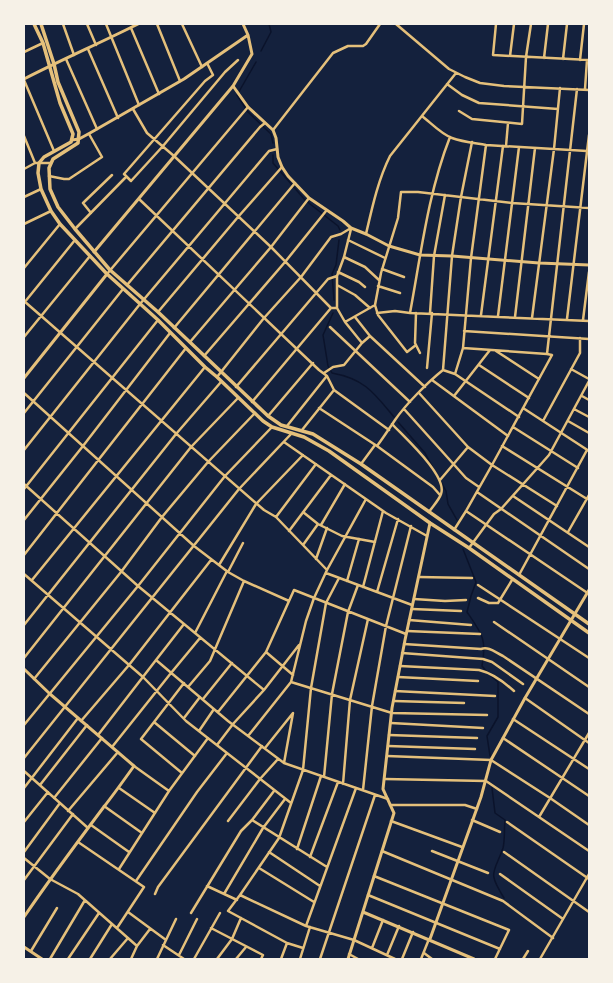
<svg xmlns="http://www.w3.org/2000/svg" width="613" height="983" font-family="'Work Sans',sans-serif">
<rect width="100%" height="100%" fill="#14213d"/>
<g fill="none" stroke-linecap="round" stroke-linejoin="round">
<path stroke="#0b132b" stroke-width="1.5" d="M261,51L271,32L269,24
M256,62L237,95L248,112L271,134L273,143
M273,155V163L305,200L338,226L340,230
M334,300L332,274L336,265L339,240
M333,313L323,335L328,366L332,373C365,379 374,393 394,417
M398,422L425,453L433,468
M440,480L446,491L448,504L457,520
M463,549L476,582L471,596L467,612C482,634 487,639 482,666L487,672
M490,756L487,736L498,717V682L491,676
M492,788L495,813L505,820C504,828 505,841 503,848C494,874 487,871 504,898"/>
<path stroke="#e5c07b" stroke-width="2.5" d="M63,24L74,55
M87,24L96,45
M106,24L139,105
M157,24L180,81
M182,24L202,67
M396,24L449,69L465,77L480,83L504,86L589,90
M496,24L493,55L589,60
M131,28L159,94
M88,49L118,118
M24,52L43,43
M510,56L514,24
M544,58L548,24
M66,59L97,129
M563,59L567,24
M580,60L584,24
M207,63L213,75L205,81L124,174L131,181L163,146L225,72L238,60
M24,80L54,151
M447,84L462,95L479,103L558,109
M585,89L587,60
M133,109L147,133L174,156L271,247L331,308H337
M459,111L472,119L522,124L526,57L531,24
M422,116C431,123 441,134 452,138C463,142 475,143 486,145L587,151
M273,130L333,53L348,46H363L366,44L380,24
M24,136L35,163
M486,145L471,258L463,348L547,354L577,89
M506,146L508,123
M24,169L35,163H51
M49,176L64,179H69L102,157L89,134
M24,197L41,189
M139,199L319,370L327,376L334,390L389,430
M91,213L83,203L112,175
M24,224L51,211
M75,229L126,177
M351,229L344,257L337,276V308L345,322L362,343
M366,234C372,208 378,180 390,156L456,73
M348,240L385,258
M344,257L365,267L379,280
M24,268L60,224
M382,269L404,277
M338,272L359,282L365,287
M107,274L248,107
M127,285L260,127L265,123
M337,285L355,295L370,308
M378,286L400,293
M24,301L264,510L276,517L327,570L314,598L306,621L291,682L248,736
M24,303L75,240
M375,305L378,315L407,352L416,345
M158,312L238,217L282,167
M377,313L395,311L410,313L589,321
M410,313C421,254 428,193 450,137
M416,313L415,343L420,353
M430,313L434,256L445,195
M481,315L503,146
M498,316L519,147
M355,317L370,336L425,387
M515,317L535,148
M532,318L554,149L560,88
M567,319L589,135
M583,320L589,272
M345,322L375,305L381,273L398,218L401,192H418L512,203L589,208
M330,327L410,402
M174,328L295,183
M464,331L589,339
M24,337L90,256
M190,342L271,247L309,198
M496,351L539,379
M204,356L285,262L326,211
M479,365L529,398
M427,368L432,313
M571,369L589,379
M443,370L452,256L461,197L472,142
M324,373L333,367L344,365L362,343L370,336
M455,374L463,348
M217,377L264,318L301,277L331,237L341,234L351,228
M432,380L508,436
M236,387L328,279L337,276
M24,393L194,546L228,572L244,581L289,601
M419,393L468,447L492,465L557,506
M454,396L490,350
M582,396L589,400
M252,402L331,308
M319,408L377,446L433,487L440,495
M523,408L589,451
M404,409L466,478L479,487
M574,409L589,417
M24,413L123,289
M268,416L313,363
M543,421L580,353V338
M568,421L589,433
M392,424C404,437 448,476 441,494C439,500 433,506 429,512
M287,426L326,377
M513,427L578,468
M302,430L334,390
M284,442L386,513L427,536
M377,446C383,438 389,429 395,420C406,404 428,382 443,370L455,374L519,417
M502,446L587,499
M24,450L140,304L269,151L277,149
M361,464L375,445
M440,480L468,447
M24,484L138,586L264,690
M24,489L158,320
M477,492L589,569
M513,496L589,547
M466,511L589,594
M303,512L318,524L342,536L375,542
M276,517L316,464
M24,520L83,446L170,333
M321,525L345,484
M454,530L466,511L492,465L552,355L547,354
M289,531L331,475
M568,532L589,495
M303,545L318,524
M469,548L494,514L501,509L549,455L589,381
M24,555L186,348
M316,559L327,528
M219,565L256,504L303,455
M327,570L366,499
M228,572L243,543
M326,573L412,605
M24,574L143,677L186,721L291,803
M519,575L587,450
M419,577L472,578
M32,580L205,367
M347,581L359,539
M478,585L589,658
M363,587L383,511
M377,592L398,519
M478,598L489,603H498L512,580
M414,599L445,601L466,600
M412,609L461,611
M409,620L471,625
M494,622L589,687
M24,625L176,434L221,382
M407,631L480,634
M195,633L227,571
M404,644L481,649C489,646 496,653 503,656L589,714
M266,652L293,675
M402,653L483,659L492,662L523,684
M24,658L191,447L238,398
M156,660L184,624
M400,666L479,670C492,673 504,682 514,691
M398,677L478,681
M34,679L121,572L162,517L208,462L255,413
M291,682L392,713L487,715
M188,687L210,661L244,581
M395,691L495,696
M525,698L589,743
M203,699L232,663
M394,701L464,703
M218,712L266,652L294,590L406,634
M184,718L200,697
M513,719L589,769
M81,721L129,665L211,560
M154,722L195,756
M391,723L483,728
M24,725L138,586L225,476L272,427
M199,731L214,709
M98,735L156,660L228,721L284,763L388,799
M389,735L477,738
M503,738L589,796
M217,745L233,724L264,690L299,645
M388,746L475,749
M112,747L171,673L200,638
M265,748L293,713L284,763
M387,756L491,760L550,798L589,825
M24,758L239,489L292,433
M134,766L169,791
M24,771L88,828
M182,773L141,739L184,683
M324,777L332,694L348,612L358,585
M385,779L486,781L589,851
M343,784L350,700L368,619
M40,785L87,725
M24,788L78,718
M119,788L155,813
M363,790L372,706L386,626L411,526
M54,798L102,738
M390,805H465L477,809
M104,806L142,833
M68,811L118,752
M539,817L589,733
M252,820L274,791
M472,820L500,832
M228,821L260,779L278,759
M391,821L462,847
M24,822L48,792
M507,822L589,879
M91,825L129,852
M78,842L144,887L117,928
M297,849L321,776
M382,851L503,901L553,938
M432,851L488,873
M24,852L60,803
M269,852L320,886
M504,852L589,912
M310,857L338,782
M24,858L50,879L78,894L137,946
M259,868L314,902
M119,869L169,791L208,738
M500,874L563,919
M374,876L509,930L495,959
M24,880L73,814
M136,881L197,792L227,753
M207,886L237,900
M155,894L158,887L262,746
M224,894L263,828L285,799
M240,895L306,926L354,940L395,959
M368,895L500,949
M128,912L166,940
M191,913L241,831L252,820L327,867
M306,926L356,788
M211,928L263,955L261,959
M163,945L184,959
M303,948L287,943L228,911L240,895L279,838L303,770L311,688L326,603L339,578
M372,948L383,920
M31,951L57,908
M424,953L432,959
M349,954L358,959
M179,955L197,919
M387,955L399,926
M50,959L85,900
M68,959L99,913
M90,959L112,924
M110,959L128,938
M131,959L137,946L150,929
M157,959L176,919
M194,959L220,913
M217,959L232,939L241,918
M236,959L246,947
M281,959L287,943
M300,959L310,927
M320,959L375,795
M402,959L413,932
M421,959L429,939
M523,959L528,951
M540,959L589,874"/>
<path stroke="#e5c07b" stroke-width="3" d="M24,79C61,60 100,43 138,24
M233,86L248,107L273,130L276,138L278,157L282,167L288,176L309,198L343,221L351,228L366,234L389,246L420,255L452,256L539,263L589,265
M72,140L79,139L90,133L184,79L248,35
M94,252L233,86L252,54L248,35L243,24
M24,378L107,274
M24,669L50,694L134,766C124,780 114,794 103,808C76,844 49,880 24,917
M363,912L474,959
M430,939L481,797L491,760L525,698L589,590
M24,947L42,959
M348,959L394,813L383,789L392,708L405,640L430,523"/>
<path stroke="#e5c07b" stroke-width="3.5" d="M34,24L43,43L60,103L73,134L71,142L44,157L39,163L38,173L41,189L51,211L60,224L107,274L158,320L205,367L217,377L263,421L272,427L304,437L329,451L430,523L469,548L589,633
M41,24L54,64L58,82L79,132L78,143L53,159L49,168L50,189L58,207L75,229L110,270L158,312L268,416L281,425L313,434L361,464L589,624"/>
</g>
<rect width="613" height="983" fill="none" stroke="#f6f1e7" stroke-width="50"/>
</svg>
